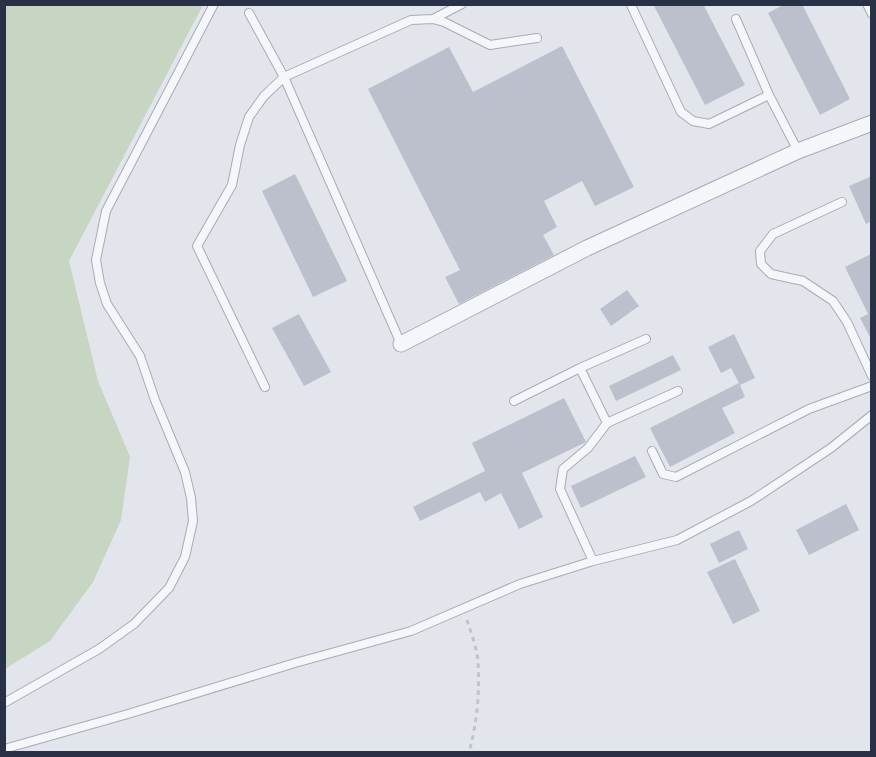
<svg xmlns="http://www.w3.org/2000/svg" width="876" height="757" font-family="'Roboto Condensed',sans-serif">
<rect width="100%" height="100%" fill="#e2e5ec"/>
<path fill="#c6d6c2" d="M5,4L203,5L69,261L98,381L130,457L121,520L93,582L50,641L5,669Z"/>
<path fill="#bcc0cc" d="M653,4H703L745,85L705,105Z
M785,4H802L850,99L820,115L768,13Z
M562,46L634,187L595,206L582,181L544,201L557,227L543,235L554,255L459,304L445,277L460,270L368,89L449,47L473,92Z
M295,174L347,281L313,297L262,191Z
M872,176V221L866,224L849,186Z
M871,254L872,256V341L860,318L868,314L845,267Z
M627,290L639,306L611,326L600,309Z
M299,314L331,372L304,386L272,328Z
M734,334L755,378L740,385L745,397L722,408L735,433L670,467L650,428L739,383L731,368L721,373L708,347Z
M673,355L681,370L616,401L609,386Z
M564,398L586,442L522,473L543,517L519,529L501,493L485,502L480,492L420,521L413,507L485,471L472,443Z
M635,456L646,477L581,508L571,486Z
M846,504L859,530L809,555L796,530Z
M739,530L748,549L719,563L710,544Z
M735,559L760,611L733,624L707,572Z"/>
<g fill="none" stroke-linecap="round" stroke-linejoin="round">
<g stroke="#a6abb7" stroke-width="10">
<path id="lane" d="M867,4L872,14
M631,5L681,112L693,121L709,124L769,95
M249,13L284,77L401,344
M433,19L462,4
M736,19L769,95L798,151
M842,202L773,234L760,251L761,264L771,274L803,281L833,301L847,322L872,376
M580,368L607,423L588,448L563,469L560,489L593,561
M265,387L197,246L232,185L240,145L249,117L264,96L284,77L411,20L433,19L444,22L490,45L537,38
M514,401L580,368L646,339
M607,423L678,391
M652,451L663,474L676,477L809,409L872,386
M4,703L99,649L134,624L169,588L185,557L193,521L191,498L185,472L155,400L140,356L107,304L100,283L96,260L106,211L214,4
M4,749L128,714L295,663L411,631L520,584L593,561L677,540L751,501L831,448L872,415"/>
</g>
<g stroke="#a6abb7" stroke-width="17">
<path id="street" d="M401,344L587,248L798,151L872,123"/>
</g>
<path stroke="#c0c3ca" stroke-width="3" stroke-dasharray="4.5 4.5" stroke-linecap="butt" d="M467,620C471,633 477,648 478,662C480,691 477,724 469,752"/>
<use href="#lane" stroke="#f5f6f9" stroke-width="8"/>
<use href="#street" stroke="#f5f6f9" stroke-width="15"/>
</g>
<rect width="876" height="757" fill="none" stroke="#283145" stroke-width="12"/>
</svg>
